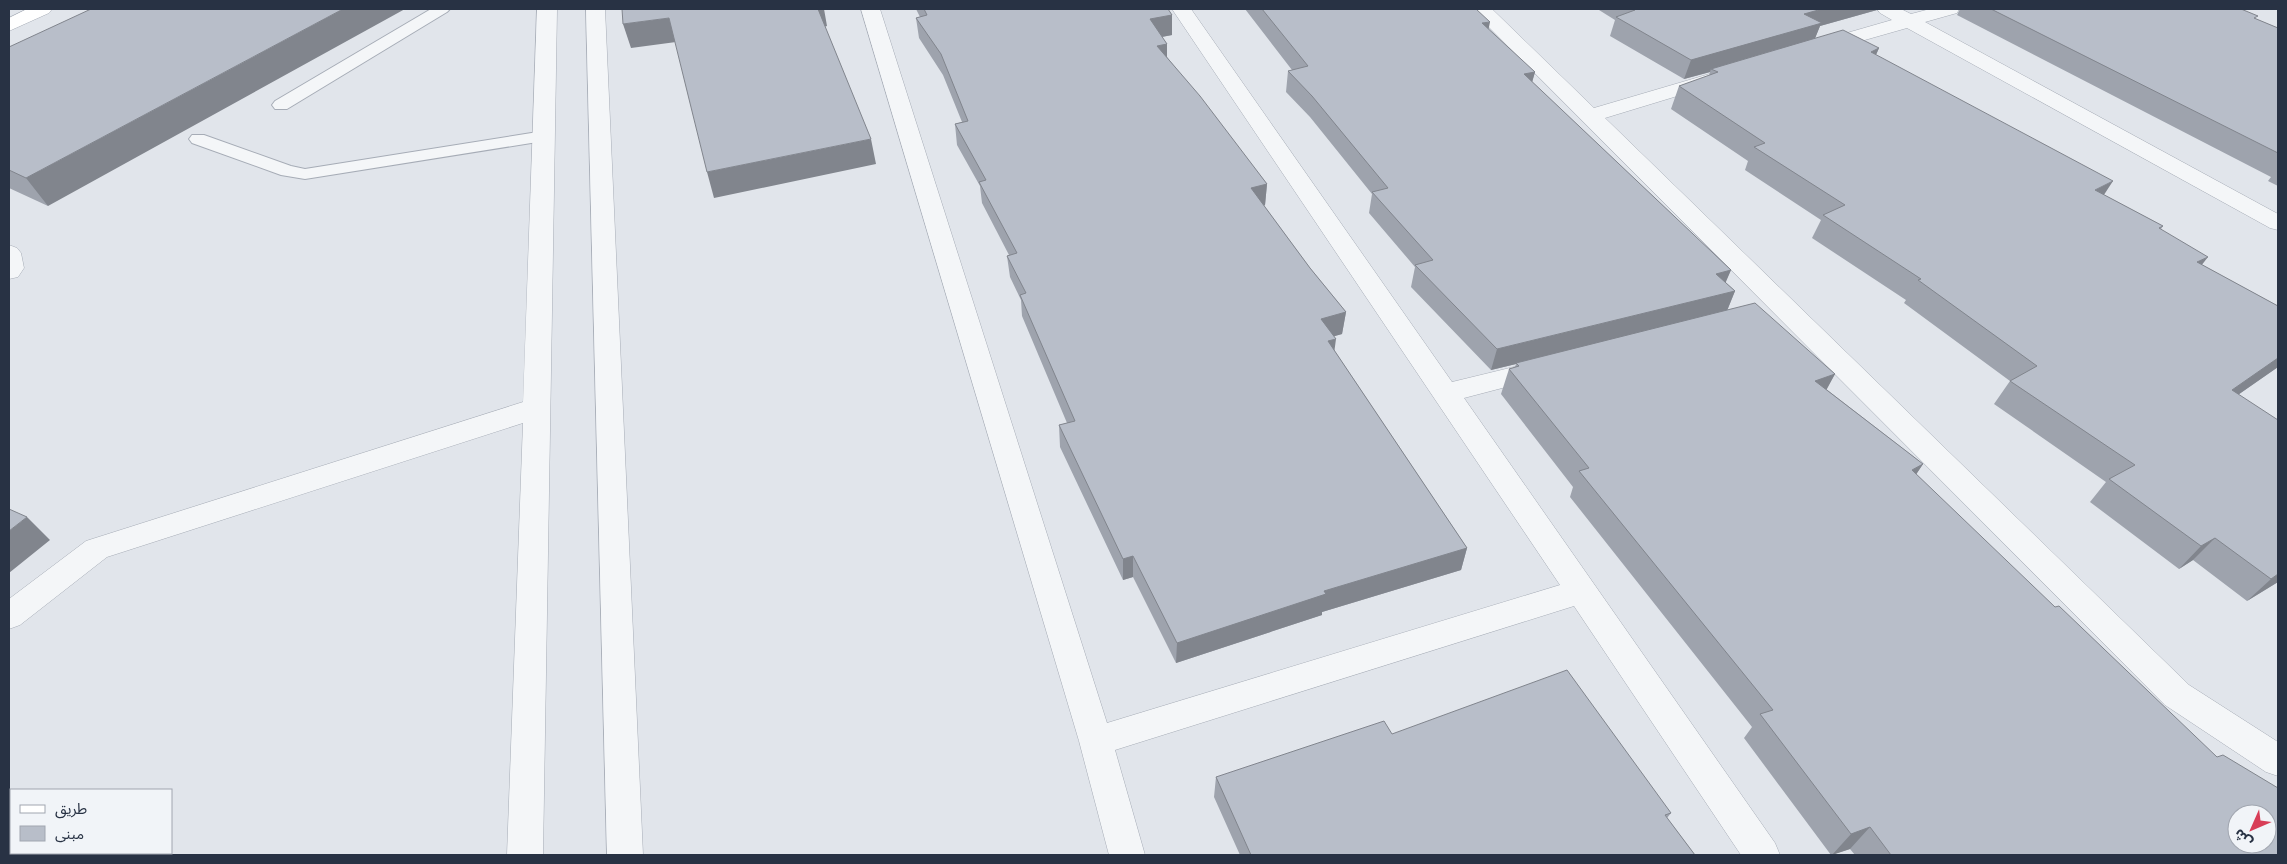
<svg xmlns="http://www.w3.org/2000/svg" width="2287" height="864" font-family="'Public Sans','Noto Sans Arabic',sans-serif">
<rect width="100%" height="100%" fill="#e1e5eb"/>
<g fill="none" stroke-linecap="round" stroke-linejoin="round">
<g stroke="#a6acb6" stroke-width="2">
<path id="lane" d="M431,9H450L447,12L287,109H275L272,105L275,101Z
M544,131L550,132L553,136L550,140L305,179L281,175L192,143L189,139L192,135H204L291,166L305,169Z"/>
</g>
<g stroke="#a6acb6" stroke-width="1">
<path id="street" d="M537,9H557L543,855H507L523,423L107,557L20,625L9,629V599L86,541L523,402Z
M586,9H605L643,855H607Z
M861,9H880L1107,723L1560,585L1172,9H1191L1452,382L1543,360L1552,363L1556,369L1552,375L1464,398L1775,843L1780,855H1741L1574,606L1115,750L1145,855H1109L1079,741Z
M1471,9H1492L1594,108L1706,75L1713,73L1720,75L1723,79L1720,83L1605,118L2189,685L2278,742V776L2266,772L2165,705Z
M1877,9H1901L1911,14L1930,9H1959L1957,13L1925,22L2278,214V230L2270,228L1907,28L1819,53L1812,51L1809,47L1812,43L1892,20L1880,13Z
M9,245L17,248L21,253L24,268L18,277L9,279Z"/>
</g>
<g stroke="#a6acb6" stroke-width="1">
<path id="secondary" d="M27,9H52L49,13L9,31V18Z"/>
</g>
<use href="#lane" fill="#f4f6f8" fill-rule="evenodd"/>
<use href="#street" fill="#f4f6f8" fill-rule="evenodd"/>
<use href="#secondary" fill="#fff" fill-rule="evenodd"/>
</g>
<path fill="#9ea3ad" d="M916,9H1168L1172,15V35L1162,37L1167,44V57L1267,184L1265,205L1264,206L1310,268L1346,312L1342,334L1334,336V350L1467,548L1461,570L1322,612V615L1176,663L1133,577L1123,580L1060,447L1059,425L1067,423L1022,316L1021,300L1010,277L1007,256L1009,255L982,203L980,186L957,145L955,124L962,122L943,75L919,38L916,18L920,17Z
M1245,9H1476L1488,30L1535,72L1532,82L1731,270L1725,282L1735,291L1727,311L1835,374L1826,389L1923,464L1916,474L2278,855H1855L1850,849L1831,855L1744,738L1752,727L1570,497L1573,487L1501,394L1509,369L1515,367L1516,364L1491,370L1411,287L1415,267L1369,213L1372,194L1310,117L1286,92L1288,71L1292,70Z
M1599,9H1877V10L1820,26L1815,38L1879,48L1876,55L2104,195L2163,226L2161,229L2202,265L2278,306V367L2239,394L2278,582L2247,601L2193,560L2179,569L2090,502L2106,482L1994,404L2010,381L1904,303L1906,300L1812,238L1821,220L1745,170L1748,161L1671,109L1679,86L1709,76L1710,72L1684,79L1610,36L1615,20L1599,10Z
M1960,9H2241L2256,19L2278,28V186L2268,181L2271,177L1957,15Z
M9,47L48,206L9,188Z
M1392,734L1671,813L1667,818L1695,855H1240L1214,797L1216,777Z"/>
<path fill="#81858d" d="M343,9H405L48,206L26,178Z
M817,9H824L827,26L821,28Z
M1822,9H1877V10L1820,26L1814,41L1711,69L1710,72L1684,79L1691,60L1804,14Z
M1172,15V35L1150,39V19Z
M669,18L676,42L631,48L623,24Z
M1490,22L1486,42L1482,23Z
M1167,44V65L1157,46Z
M1879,48L1869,70L1871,52Z
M1535,72L1529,93L1524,74Z
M871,139L876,164L714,198L707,172Z
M2113,181L2098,204L2095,190Z
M1267,184L1265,205L1249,209L1251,188Z
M2208,257L2190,280L2197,262Z
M1731,270L1722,291L1716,274Z
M1735,291L1726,313L1516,363V364L1491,370L1497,349Z
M1346,312L1342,334L1318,341L1321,319Z
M1336,339L1333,361L1328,341Z
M2278,358V367L2212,413L2232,390Z
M1835,374L1821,400L1815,381Z
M1923,464L1906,490L1912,470Z
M27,517L50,540L9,573V531Z
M2215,538L2193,560L2179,569L2201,546Z
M1467,548L1461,570L1322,612V615L1176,663L1177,643L1324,591Z
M1133,556V577L1123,580V559Z
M2278,574V582L2247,601L2271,579Z
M1870,827L1850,849L1832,855L1851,834Z"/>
<path fill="#b8bec9" stroke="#81858d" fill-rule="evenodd" d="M91,9H343L26,178L9,170V47Z
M622,9H818L871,139L707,172L669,18L623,24Z
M924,9H1168L1172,15L1150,19L1167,44L1157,46L1200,96L1267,184L1251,188L1310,268L1346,312L1321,319L1336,339L1328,341L1467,548L1324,591L1326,594L1177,643L1133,556L1123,559L1059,425L1075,421L1020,295L1026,293L1007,256L1017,253L979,182L986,180L955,124L968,121L941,54L916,18L927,15Z
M1262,9H1476L1490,22L1482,23L1535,72L1524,74L1731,270L1716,274L1735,291L1497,349L1415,265L1433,260L1372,192L1388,188L1312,96L1288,71L1308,66Z
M1632,9H1822L1804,14L1822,23L1691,60L1616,17L1635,10Z
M1991,9H2241L2258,16L2254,18L2278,28V153Z
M1843,30L1879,48L1871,52L2113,181L2095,190L2163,226L2159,228L2208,257L2197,262L2278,306V358L2232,390L2278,420V574L2271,579L2215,538L2201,546L2109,479L2135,465L2010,381L2037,366L1918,280L1921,279L1823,215L1845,205L1754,147L1765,143L1679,86L1718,72L1711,69Z
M1755,303L1835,374L1815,381L1923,464L1912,470L2055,607L2059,606L2217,757L2223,755L2278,788V855H1891L1870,827L1851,834L1760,714L1773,710L1579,471L1589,468L1509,369L1519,366L1516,363ZM2237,814H2267V844H2237Z
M9,509L27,517L9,531Z
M1567,670L1671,813L1665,815L1695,855H1251L1216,777L1384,721L1392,734Z"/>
<rect width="2287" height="864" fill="none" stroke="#283244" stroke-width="20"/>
<rect x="10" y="789" width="162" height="65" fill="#f1f4f8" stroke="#a1a6b0"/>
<rect x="20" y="805" width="25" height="8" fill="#ffffff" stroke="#a1a6b0"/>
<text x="55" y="814" font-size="15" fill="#283244">طريق</text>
<rect x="20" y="826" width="25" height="15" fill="#b8bec9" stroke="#a1a6b0"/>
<text x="55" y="839" font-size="15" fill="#283244">مبنى</text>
<g transform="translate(2252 829) rotate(225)"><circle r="24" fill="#f1f4f8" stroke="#a1a6b0"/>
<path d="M0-4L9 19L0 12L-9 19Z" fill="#d83d57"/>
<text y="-8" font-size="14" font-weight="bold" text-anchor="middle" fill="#283244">ش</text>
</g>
</svg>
